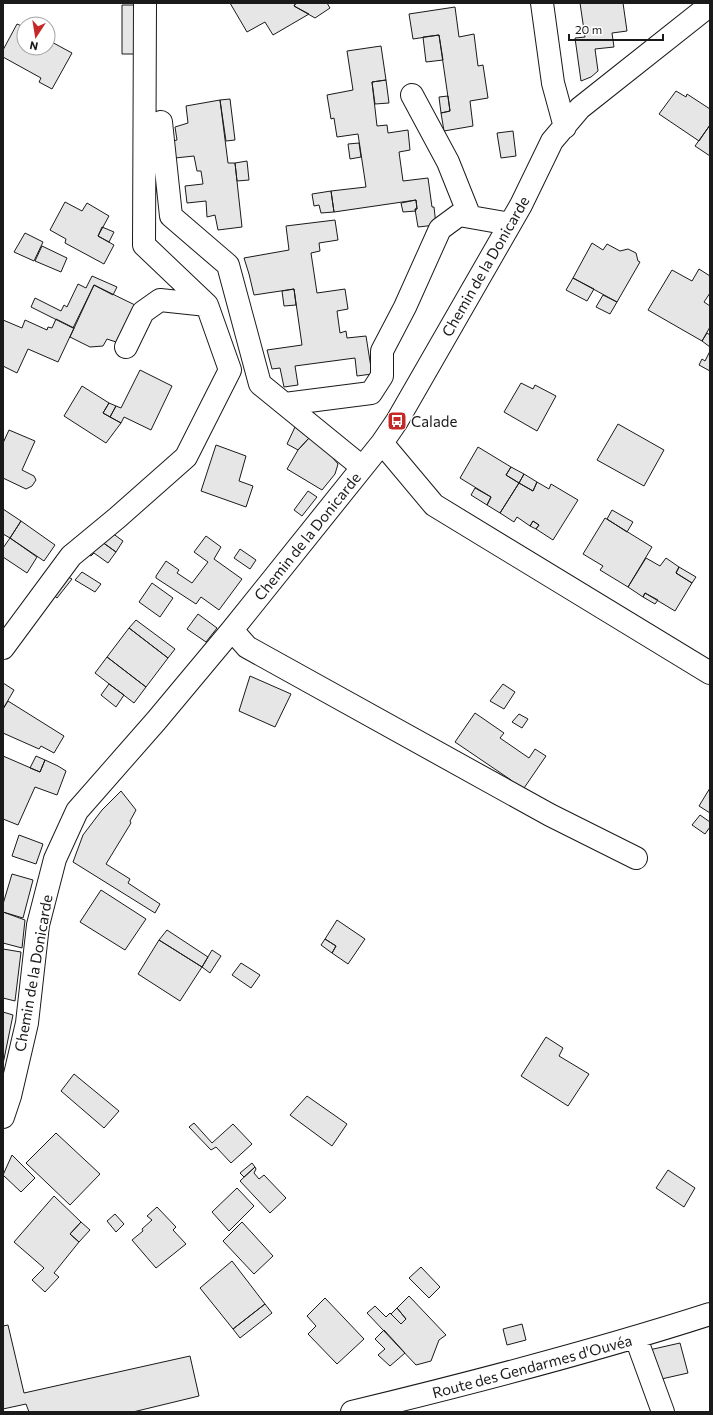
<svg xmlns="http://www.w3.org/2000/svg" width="713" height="1415" font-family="Commissioner,sans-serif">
<rect width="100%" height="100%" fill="#fff"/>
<path fill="#e6e6e6" stroke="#1a1a1a" d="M230,3H296L294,6L309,14L273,35L265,22L247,32Z
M296,3H327L330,8L315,18L294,6Z
M580,3H623L627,31L612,33L614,47L595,49L598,71L591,77L581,81L575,38L585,37Z
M122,5H142V54H122Z
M455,7L459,37L474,34L478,66L483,65L488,98L470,101L473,126L444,131L441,113L450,111L439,35L413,39L409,14Z
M17,24L24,27V48H48V40L72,53L52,89L39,82L41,78L3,57V50Z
M439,35L443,60L426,62L423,37Z
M381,46L386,80L372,82L377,126L387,125L388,133L408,130L410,150L399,152L403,181L428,178L432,207H434L436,225L418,227L415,209H417L416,200L334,212L331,191L366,187L358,134L337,137L334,118L331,119L327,95L353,90L347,51Z
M386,80L389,103L375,104L372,82Z
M676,91L686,97L687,94L710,109V125L699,141L659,114Z
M448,96L450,111L441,113L439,97Z
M230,99L235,140L226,141L220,100Z
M220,100L228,163H235L242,227L218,230L215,215L207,217L206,201L187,203L185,186L203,184L201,171H197L194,156L175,158L173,141L177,140L175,127L188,123L186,106Z
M710,125V156L695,146Z
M513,131L516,156L501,158L497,133Z
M359,143L361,157L350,159L348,144Z
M247,161L249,180L237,181L235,163Z
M331,191L334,212L321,213L319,205L314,206L312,194Z
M416,200L417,209H415L416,211L403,212L401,203Z
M65,202L82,211L87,203L109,216L98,236L114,245L104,264L65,243L66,239L50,230Z
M335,220L338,240L319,243L320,251L311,253L317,293L345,289L348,309L337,311L340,333L346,331L347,338L366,336L372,374L357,376L355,358L295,366L298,385L284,387L280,368L272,369L267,350L302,345L294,289L254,295L249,274L244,258L289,250L286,226Z
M102,227L114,232L109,242L98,236Z
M25,233L43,242L34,261L14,252Z
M592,243L603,250L607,244L620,251L628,249L636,253L638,261L640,262L617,302L573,278Z
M42,246L67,258L61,272L35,261Z
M699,269L710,276V293L704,302L710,306V327L702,341L648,310L672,270L692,281Z
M92,276L117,287L113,295L94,285L73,328L31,307L35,298L61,311L64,305L67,307L78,284L86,288Z
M573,278L594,289L587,301L566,290Z
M94,285L135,305L116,342L107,339L103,346L90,347L70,337Z
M294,289L296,305L284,306L282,291Z
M603,295L617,302L610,314L596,307Z
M56,319L74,328L58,362L28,349L17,373L3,366V320L22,328L25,320L47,330L48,327L52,328Z
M707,333L710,335V347L702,341Z
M710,351V371L699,365L702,359L705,361Z
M140,370L172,386L151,430L124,417L121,423L110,417L116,406L121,408Z
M521,383L533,389L535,385L556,396L537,431L504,412Z
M82,386L109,403L103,413L121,423L106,443L64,416Z
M109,403L116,406L110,417L103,413Z
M618,424L664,450L644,486L597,460Z
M295,427L309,438L298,450L287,444Z
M9,430L35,441L22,470L34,476L36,480L32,486L26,489L3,478V443Z
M309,438L327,451L338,464L335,474L322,490L287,469L298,450Z
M216,445L246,456L239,481L253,486L246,507L201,491Z
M478,447L511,467L506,475L519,483L500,513L487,505L491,497L460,478Z
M511,467L524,474L519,483L506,475Z
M524,474L537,482L533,491L519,483Z
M537,482L549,489L551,484L578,500L553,540L536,529L539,525L533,521L530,526L517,517L514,522L500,513L519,483L533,491Z
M475,488L491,497L487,505L471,495Z
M308,491L317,497L302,516L294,510Z
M3,509L21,521L10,538L3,534Z
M612,510L633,522L627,532L607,519Z
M605,518L652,547L628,587L600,570L603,566L583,554Z
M21,521L55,545L44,561L10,538Z
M533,521L539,525L536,529L530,526Z
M108,530L123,541L116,552L98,539Z
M206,536L221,547L214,559L242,579L219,610L201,597L196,604L156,578V576L166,561L179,570L177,573L192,583L208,562L194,552Z
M10,538L37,557L27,573L3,557V548Z
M98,539L116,552L108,563L94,553L91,556L86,553Z
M240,549L256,560L250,569L234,558Z
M646,558L660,566L666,558L679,567L676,573L692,583L675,611L645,593L643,597L628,587Z
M679,567L696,577L692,583L676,573Z
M82,572L101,584L95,592L75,580Z
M63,574L72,579L57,598L48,591Z
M152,583L173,598L160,617L139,602Z
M645,593L658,600L655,604L643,597Z
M198,614L217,628L206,642L187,629Z
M136,620L175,649L168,658L129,628Z
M129,628L168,658L146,687L107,657Z
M107,657L146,687L134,703L95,673Z
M250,676L291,694L275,727L239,711Z
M3,683L14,690L3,709Z
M109,684L124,695L116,707L101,695Z
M503,684L515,692L504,709L490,701Z
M8,701L64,736L54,753L41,746L39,749L3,733V709Z
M475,713L504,733L500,738L529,758L535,749L546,756L522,791L511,780L455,742Z
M519,714L528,719L522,728L512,722Z
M3,756L40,772L45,760L58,766L66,771L57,795L35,787L18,825L3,819Z
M36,756L45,760L40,772L30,768Z
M710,788V813L699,806Z
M121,791L136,810L130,821L131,823L106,864L130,879L128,883L160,904L155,913L73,862L83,835L102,810Z
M700,815L710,822V827L705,834L692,825Z
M19,835L43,844L36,864L12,856Z
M12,874L33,880L23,918L3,912V904Z
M101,890L146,919L125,950L80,922Z
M3,912L25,920L22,948L3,943Z
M337,920L365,939L348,964L332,953L336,946L325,939Z
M167,930L208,957L202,967L159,940Z
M325,939L336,946L332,953L321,945Z
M159,940L202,967L180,1001L138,974Z
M3,949L21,952L15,1001L3,998Z
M212,950L221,956L210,973L202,967Z
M241,963L260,975L251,988L232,975Z
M3,1012L13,1015L3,1064Z
M546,1037L563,1048L559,1056L589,1074L568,1106L521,1076Z
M74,1074L119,1111L104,1128L61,1091Z
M307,1096L347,1124L332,1146L290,1115Z
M194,1123L212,1143L233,1124L252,1144L231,1163L216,1147L211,1150L189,1127Z
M56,1133L100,1174L70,1205L26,1163Z
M12,1155L35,1178L21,1192L3,1175Z
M252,1163L255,1167L244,1177L240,1173Z
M255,1167L256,1169L254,1173L259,1179L264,1175L286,1198L270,1213L240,1181Z
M668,1170L695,1188L684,1207L656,1188Z
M237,1188L254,1206L229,1231L212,1212Z
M54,1196L81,1222L70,1234L79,1242L54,1273L59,1277L45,1292L32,1280L44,1268L14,1242Z
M157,1207L176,1227L173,1230L186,1244L156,1268L132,1240L143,1231L142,1229L152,1220L147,1216Z
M115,1214L124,1224L116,1232L107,1221Z
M81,1222L90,1230L79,1242L70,1234Z
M242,1222L273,1256L254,1274L223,1241Z
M232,1261L265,1304L233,1329L200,1288Z
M421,1267L440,1287L429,1298L409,1278Z
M409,1296L446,1335L439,1340L431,1361L416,1365L367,1313L375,1306L386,1317L390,1313L401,1324L406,1319L397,1308Z
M325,1298L364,1339L337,1364L308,1334L316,1326L307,1316Z
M265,1304L272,1313L240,1338L233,1329Z
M397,1308L406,1319L401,1324L391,1314Z
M522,1324L526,1340L507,1345L503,1329Z
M8,1325L24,1393L190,1356L199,1396L133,1412H29L26,1404L3,1409V1326Z
M384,1330L405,1353L390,1366L378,1355L385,1349L375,1339Z
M680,1343L688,1373L657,1380L649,1350Z"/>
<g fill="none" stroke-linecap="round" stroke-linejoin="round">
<g stroke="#1a1a1a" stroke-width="24">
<path id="minor" d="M542,3L553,83L565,127
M412,95L448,162L470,217
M161,122L171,216L228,265L260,384L362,467
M126,347L143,312L160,300L207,305
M285,404L371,393L382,376V351L405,307L440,229L459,215L510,224
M382,443L434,505L710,673
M232,630L247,647L550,815L636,858
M3,648L71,556L117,518L186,457L230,370L207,305L144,245L145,3
M3,1117L10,1096L27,1023L38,925L55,859L77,811L156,721L232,630L382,443L397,421L521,205L552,141L580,108L710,5
M636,1338L663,1412
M352,1412C472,1383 592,1352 710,1314"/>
</g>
<use href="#minor" stroke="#fff" stroke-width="22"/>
</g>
<defs>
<g id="bus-square" transform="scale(1)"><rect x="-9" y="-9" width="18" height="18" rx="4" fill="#c62828" stroke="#fff"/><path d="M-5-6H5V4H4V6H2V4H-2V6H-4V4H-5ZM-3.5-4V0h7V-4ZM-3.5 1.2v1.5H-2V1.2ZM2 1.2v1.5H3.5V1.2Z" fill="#fff"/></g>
</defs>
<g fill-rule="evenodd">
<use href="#bus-square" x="397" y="421"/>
</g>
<g text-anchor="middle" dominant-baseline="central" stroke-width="3" stroke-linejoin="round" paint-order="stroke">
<g font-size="15" fill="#1a1a1a" stroke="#fff">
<text transform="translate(485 266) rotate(-60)">Chemin de la Donicarde</text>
<text transform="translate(307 536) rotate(-51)">Chemin de la Donicarde</text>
<text transform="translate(33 973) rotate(-80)">Chemin de la Donicarde</text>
<text transform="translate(532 1366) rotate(-15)">Route des Gendarmes d'Ouvéa</text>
</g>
<g font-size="15" fill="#1a1a1a" stroke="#fff" text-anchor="start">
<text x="411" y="421">Calade</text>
</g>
</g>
<rect width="713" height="1415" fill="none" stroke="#1a1a1a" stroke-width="8"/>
<g transform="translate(36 36) rotate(192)"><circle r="19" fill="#ffffff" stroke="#a3a3a3"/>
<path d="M0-3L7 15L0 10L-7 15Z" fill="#c62828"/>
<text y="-6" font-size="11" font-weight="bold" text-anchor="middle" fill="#1a1a1a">N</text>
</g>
<path d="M569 34v6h94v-6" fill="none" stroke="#1a1a1a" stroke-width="2"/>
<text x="575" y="34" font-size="12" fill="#1a1a1a" stroke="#ffffff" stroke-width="3" paint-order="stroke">20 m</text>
</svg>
